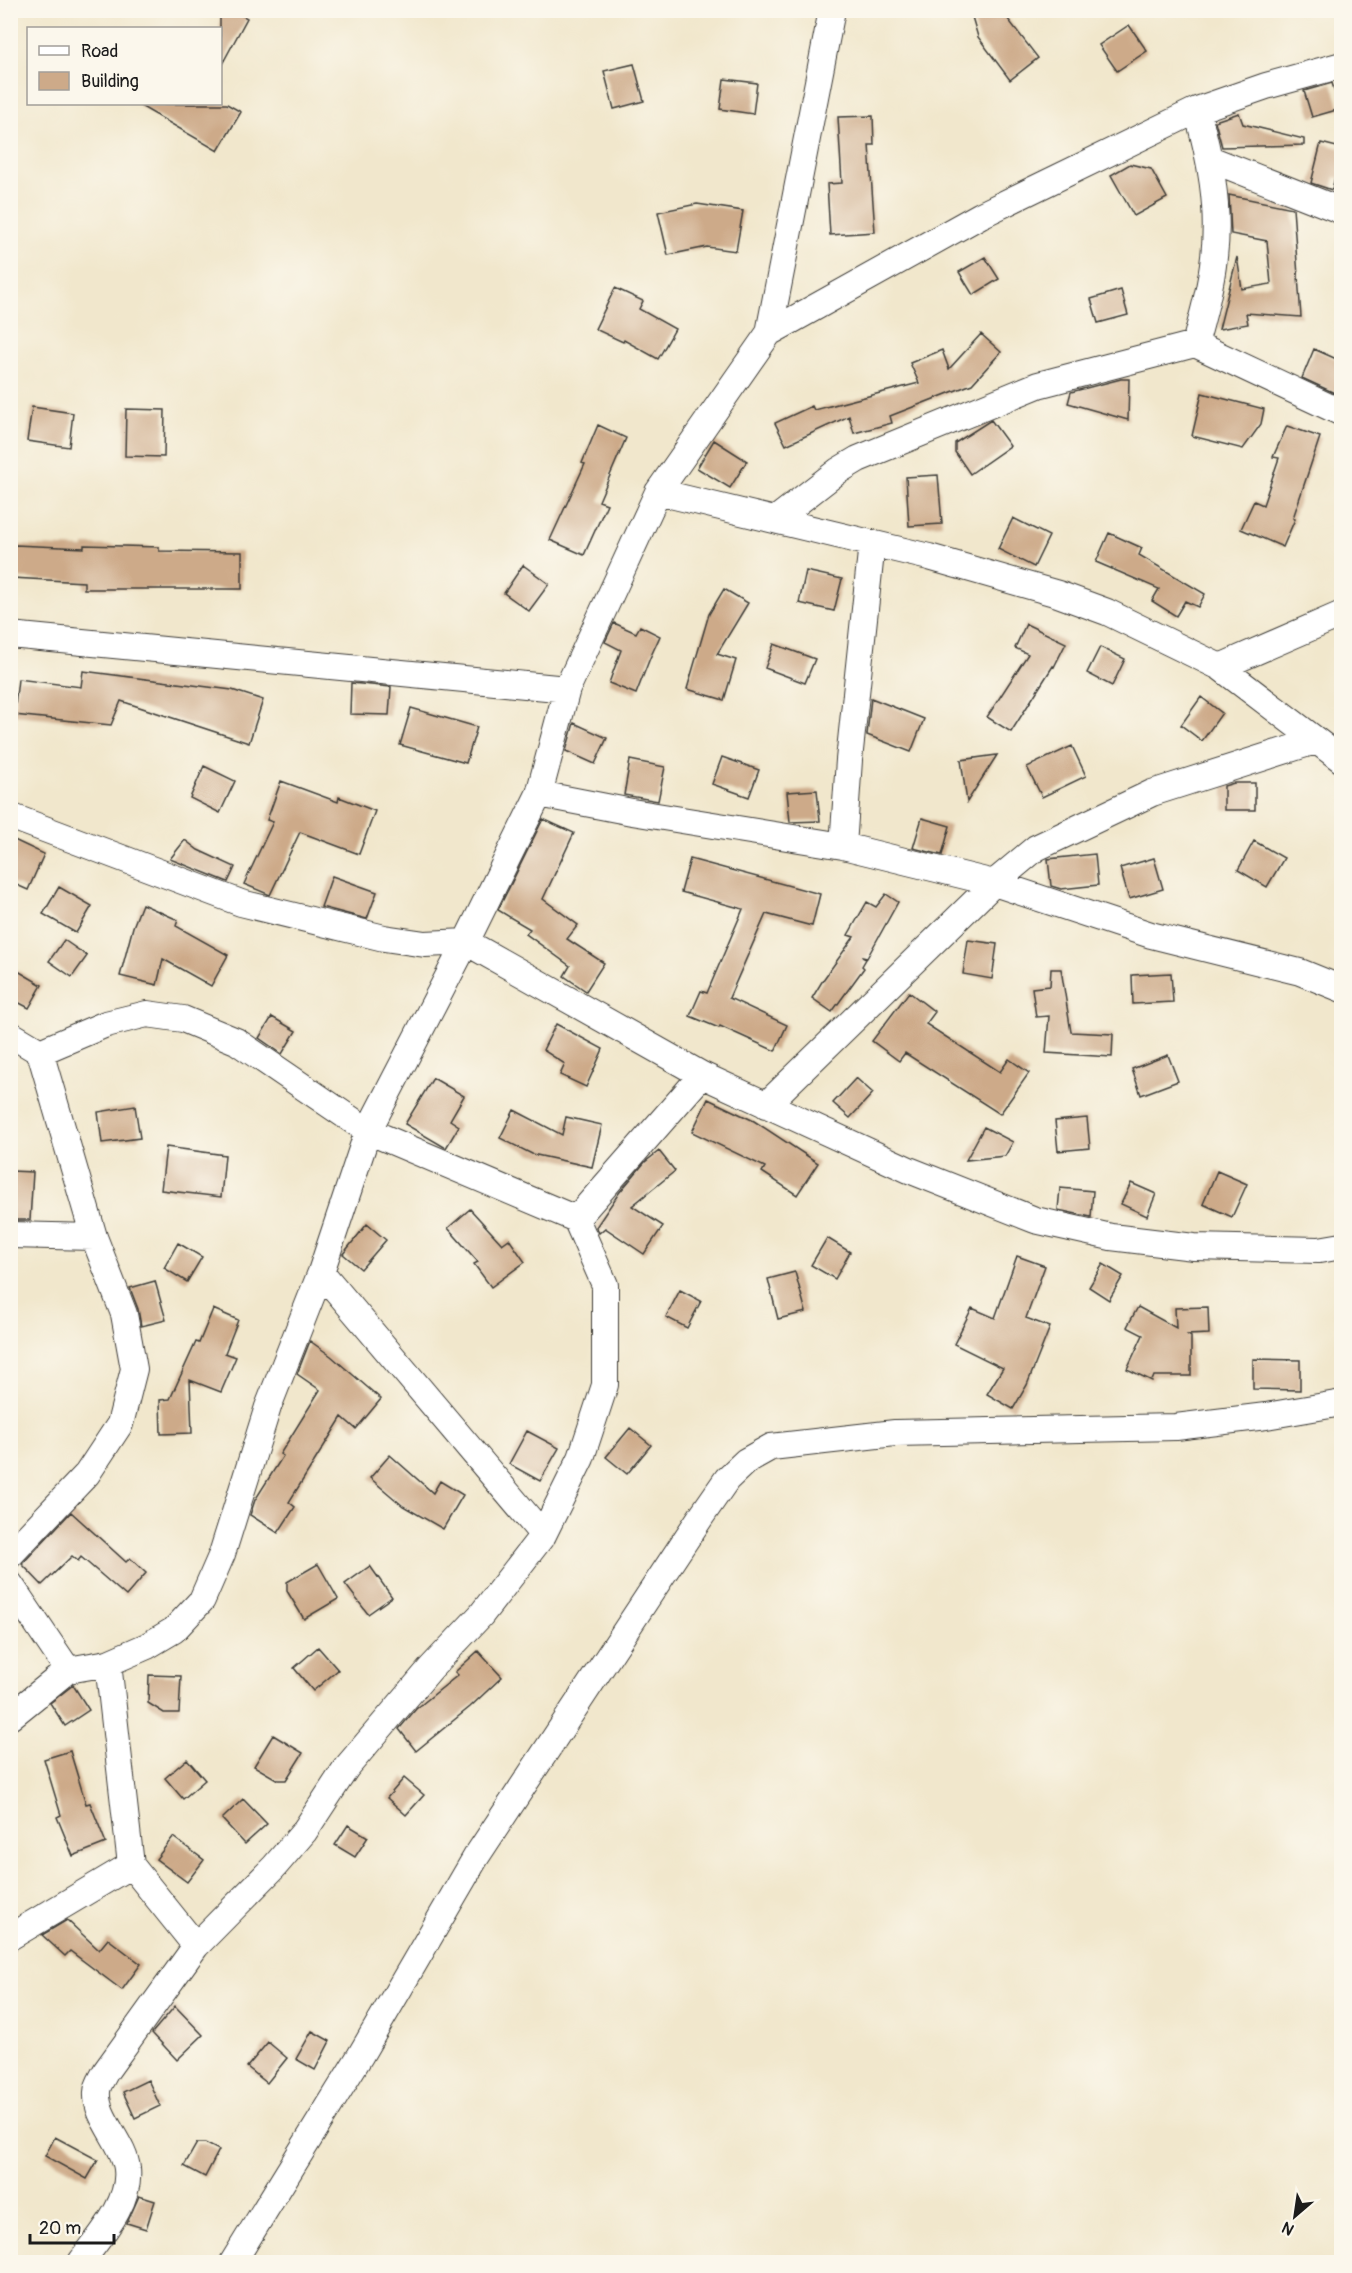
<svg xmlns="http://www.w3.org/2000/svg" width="1352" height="2273" font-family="Pangolin,sans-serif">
<rect width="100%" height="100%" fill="#fbf7ec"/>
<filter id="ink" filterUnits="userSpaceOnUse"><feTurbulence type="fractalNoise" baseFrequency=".0167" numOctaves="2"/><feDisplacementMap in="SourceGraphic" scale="12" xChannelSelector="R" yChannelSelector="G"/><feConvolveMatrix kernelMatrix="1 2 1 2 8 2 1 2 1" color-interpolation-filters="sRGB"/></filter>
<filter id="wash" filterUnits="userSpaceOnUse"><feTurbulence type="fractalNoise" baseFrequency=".008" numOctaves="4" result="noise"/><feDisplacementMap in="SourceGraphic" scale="24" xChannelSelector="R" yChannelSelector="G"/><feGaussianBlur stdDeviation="1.35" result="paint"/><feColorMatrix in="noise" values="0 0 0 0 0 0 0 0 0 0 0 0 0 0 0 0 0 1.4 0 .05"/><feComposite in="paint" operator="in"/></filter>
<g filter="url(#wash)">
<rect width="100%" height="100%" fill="#f1e7cc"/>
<g id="blocks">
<path fill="#cdaa89" d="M220,10H232L247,18L220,68Z
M970,10H1001L1038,58L1010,80L978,37Z
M1129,25L1147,51L1117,71L1099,45Z
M634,64L644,101L614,109L604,71Z
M724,79L757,83L753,114L720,109Z
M1332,83L1340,109L1312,117L1304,91Z
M137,104H227L241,112L218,151Z
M1239,113L1243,124L1304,139V145L1222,147L1215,121Z
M873,116L874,145H869L875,232L830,235L827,184L842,183L838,117Z
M1321,143L1341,148V179L1335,177L1332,190L1311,183Z
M1130,164L1151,169L1167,198L1134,216L1111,175Z
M1229,195L1293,208L1301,317L1246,313L1248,324L1219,329L1237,257L1242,289L1271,284L1267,241L1231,234Z
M697,204L743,211L736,251L707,247L668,255L658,212Z
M985,257L999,279L973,295L959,272Z
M615,288L643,301L639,309L675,329L658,359L624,340L623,342L595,329Z
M1121,290L1128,315L1098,323L1091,299Z
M981,334L1001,352L972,384L890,416L892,423L854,433L849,416L786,445L775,423L812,406L814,410L919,383L910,363L942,350L949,369Z
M1314,349L1341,361V396L1302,378Z
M1121,379H1129L1128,420L1068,403L1071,392Z
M1202,393L1264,409L1261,424L1243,449L1192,436Z
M32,407L73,413L69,447L27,441Z
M126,409L165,410L164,457L125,456Z
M991,420L1010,446L970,474L955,452V443Z
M598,425L626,438L599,501L607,504L584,555L550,540L585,464L582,463Z
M1287,426L1320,437L1293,518L1295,519L1283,547L1241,529L1254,501L1263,505L1279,458L1273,457Z
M714,440L747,461L730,488L697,468Z
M938,475L942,524L909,526L906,477Z
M1013,518L1049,536L1034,567L998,549Z
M1109,533L1142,548L1139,555L1205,594L1198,607L1185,601L1176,616L1152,601L1159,589L1096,562Z
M14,545L84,548V545L159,547V551L242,552V589H84V582L12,578Z
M523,565L549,584L529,611L504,593Z
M806,571L842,579L834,611L799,603Z
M724,589L748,603L717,654L736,660L724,700L687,689L709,614Z
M614,623L636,633L640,626L660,636L650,658L636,694L609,683L621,650L605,642Z
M1026,624L1066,643L1054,667L1053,666L1011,732L987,717L1028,654L1015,648Z
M774,644L815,659L805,683L765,668Z
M1100,647L1125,659L1112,686L1087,673Z
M83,671L232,690L263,700L249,743L121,701L111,725L14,715L18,679L81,687Z
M351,683L391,687L389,715L350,714Z
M1201,697L1222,713L1202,741L1181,725Z
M871,698L924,719L911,752L867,735Z
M411,708L477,727L466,763L400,745Z
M574,723L607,738L595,764L566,751Z
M1072,746L1086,776L1042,797L1027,767Z
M997,755L967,802L961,760Z
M722,757L759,770L749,797L712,784Z
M630,760L665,767L658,801L624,795Z
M204,766L235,781L220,813L190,798Z
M281,781L338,802L339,797L375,811L359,854L300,832L270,895L244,884L273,822L267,820Z
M1234,783H1255V810H1224V786Z
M817,790L820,821L790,822L787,792Z
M922,818L950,826L942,855L913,848Z
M543,819L574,833L543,899L578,925L567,939L604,963L586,991L564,976L570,966L526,934L530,929L498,910Z
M10,838L44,854L28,890L10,882Z
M185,840L198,850L235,867L228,882L170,859Z
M1254,841L1284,858L1267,887L1238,870Z
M1095,854L1098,885L1061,889L1051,886L1048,859Z
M1154,858L1163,889L1129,899L1120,868Z
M690,859L820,894L812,926L766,914L729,998L787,1025L775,1051L720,1026L719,1028L690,1016L701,991L707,993L743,909L681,892Z
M332,876L377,892L367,919L321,907Z
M59,887L92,906L76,933L43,914Z
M886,894L898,902L867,958L862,957L866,959L862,966L864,968L832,1012L812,998L823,980L854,937L848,935L867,902L876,907Z
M142,904L178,920L176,926L228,955L211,986L163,959L157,985L120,976L133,927Z
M64,940L87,956L72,977L49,961Z
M968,940L997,944L992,979L963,974Z
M1051,969H1061L1071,1032L1113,1034L1112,1057L1046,1053L1049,1016L1036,1017L1032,988L1050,986Z
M18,971L42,985L29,1008L10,998V983Z
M1171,973L1173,1002L1133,1004L1132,975Z
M909,992L935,1012L926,1024L1000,1072L1009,1059L1029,1073L1000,1114L905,1053L899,1061L872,1041Z
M272,1017L296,1031L282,1054L259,1038Z
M556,1024L603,1049L586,1087L560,1075L565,1064L543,1050Z
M1168,1055L1178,1081L1141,1095L1132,1069Z
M433,1078L464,1096L450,1120L459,1126L446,1148L405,1124Z
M856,1078L873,1093L850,1118L833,1103Z
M708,1099L754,1121L818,1163L797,1195L762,1172L765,1167L692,1132Z
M135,1106L140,1138L102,1143L98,1112Z
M514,1110L562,1135L566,1117L602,1125L592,1167L532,1154L500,1138Z
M1087,1118L1090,1148L1058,1151L1055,1121Z
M984,1127L1013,1142L1005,1156L966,1160Z
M166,1147L225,1155L221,1197L161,1190Z
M659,1151L675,1171L632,1206L663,1226L644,1254L605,1228L599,1233L596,1227L619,1193L645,1162Z
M10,1171L33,1172L30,1220H10Z
M1217,1171L1247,1184L1232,1217L1203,1204Z
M1131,1183L1156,1194L1147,1216L1121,1204Z
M1060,1188L1093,1191L1091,1217L1058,1210Z
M470,1209L502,1244L509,1239L525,1262L491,1287L474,1264L478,1262L448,1228Z
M367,1224L386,1240L361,1269L343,1254Z
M827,1238L850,1252L835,1279L811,1265Z
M178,1243L202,1257L187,1282L164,1268Z
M1017,1256L1045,1266L1026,1318L1050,1327L1027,1385L1013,1409L987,1394L1003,1368L954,1344L972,1308L995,1318Z
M1103,1264L1123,1276L1109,1300L1089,1287Z
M795,1272L806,1312L778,1319L768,1279Z
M155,1281L166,1320L141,1326L138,1309L130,1288Z
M680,1290L701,1301L687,1328L666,1317Z
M1138,1307L1176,1328L1175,1308L1208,1307L1209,1334L1188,1335L1191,1337V1376H1154L1152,1381L1127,1369L1143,1335L1127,1327Z
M213,1309L238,1320L225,1353L236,1357L221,1392L190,1380L192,1433L161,1434L160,1400L170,1399L196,1342L199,1343Z
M310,1341L331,1356L381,1399L356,1429L342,1417L289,1502L295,1507L278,1533L250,1515L255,1500L283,1456L280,1454L320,1390L297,1374Z
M1253,1359L1300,1360V1390L1253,1389Z
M630,1428L651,1445L627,1474L606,1457Z
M527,1431L559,1448L540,1481L509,1464Z
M390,1455L433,1493L440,1481L463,1495L443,1529L403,1506L370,1478Z
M71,1512L126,1562L130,1558L146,1573L126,1596L81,1557L78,1561L72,1556L42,1585L22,1564Z
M318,1564L338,1599L304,1619L287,1591V1582Z
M370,1566L392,1597L368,1614L345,1584Z
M318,1647L338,1670L313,1691L294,1668Z
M478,1651L502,1677L470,1707L416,1751L399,1729L416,1709L458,1675L455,1672Z
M149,1675L181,1676L179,1713H164L148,1703Z
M73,1685L89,1710L65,1726L50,1703Z
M273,1735L303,1753L286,1780H278L254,1766Z
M70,1751L86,1804L90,1803L106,1843L73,1856L57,1817L61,1815L44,1759Z
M187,1759L205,1780L183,1799L165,1778Z
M404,1778L424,1795L406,1815L387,1798Z
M243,1799L267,1824L245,1844L222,1819Z
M348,1825L368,1837L355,1857L335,1845Z
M173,1837L204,1860L187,1882L156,1859Z
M67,1920L99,1950L108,1939L141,1964L122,1990L70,1951L65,1956L42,1935Z
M175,2006L203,2035L177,2060L152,2033Z
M312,2031L330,2041L315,2070L296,2059Z
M268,2042L287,2058L267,2083L247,2067Z
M148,2080L160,2106L135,2118L123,2092Z
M55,2137L98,2160L87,2179L45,2156Z
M197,2143H205L219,2150L205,2177L184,2166Z
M139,2196L155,2201L146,2229L127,2223Z"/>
</g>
</g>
<g filter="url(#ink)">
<use href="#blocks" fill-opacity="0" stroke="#3c3a36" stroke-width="1.5"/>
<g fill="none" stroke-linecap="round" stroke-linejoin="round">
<g stroke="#3c3a36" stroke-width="28">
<path id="street" d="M1210,159L1342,211
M769,333L832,10
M1195,344C1203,315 1211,286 1214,257C1220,207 1210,157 1197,110
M658,492L929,557L1058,594L1107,612L1220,667L1342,760
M775,520L838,471L858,459L1038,385L1195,344L1342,413
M10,635L567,689
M1220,667L1342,614
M539,794L632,812L843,846L994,883L1151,935L1300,972L1342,989
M10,816L241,903L384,938L425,944L466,942L702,1075L909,1170L1035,1220L1111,1237L1194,1247L1319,1250L1342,1246
M843,846L849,760L872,543
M10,1034L40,1052L106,1024L147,1014L183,1019L236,1041L368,1131L576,1219L702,1075
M766,1105L994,883L1036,848L1152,793L1315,741
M10,1235L94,1237
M321,1272L543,1535
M10,1555L87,1474L120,1424L134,1369L124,1314L94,1237L40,1052
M10,1584L68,1670
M108,1663L131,1865L196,1946
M10,1717L68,1670L108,1663L147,1646L174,1630L202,1600L222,1554L268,1407L321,1272L368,1131L466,942L539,794L567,689L658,492L769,333L981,215L1197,110L1266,86L1342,65
M10,1937L131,1865
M81,2262C99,2237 131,2203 127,2169C125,2144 95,2118 97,2092C97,2085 103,2077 106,2071L196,1946L274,1867L304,1832L346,1768L431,1668L481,1615L543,1535L581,1458L605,1385V1285L576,1219
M233,2262L360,2056L476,1857L702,1515L727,1479L746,1461L771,1447L895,1433L1176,1427L1266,1416L1342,1403"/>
</g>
<use href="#street" stroke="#fff" stroke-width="26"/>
</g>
</g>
<rect width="1352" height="2273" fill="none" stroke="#fbf7ec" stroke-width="36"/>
<rect x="27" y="27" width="195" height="78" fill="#fbf7ec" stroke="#a29f99" stroke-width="1.5"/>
<rect x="39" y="46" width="30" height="9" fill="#ffffff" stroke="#a29f99" stroke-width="1.5"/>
<text x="81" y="57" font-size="18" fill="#1c1c1c">Road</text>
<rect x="39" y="72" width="30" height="18" fill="#cdaa89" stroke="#a29f99" stroke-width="1.5"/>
<text x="81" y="87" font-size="18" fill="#1c1c1c">Building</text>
<g transform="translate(1295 2216) rotate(209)" stroke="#fbf7ec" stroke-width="4.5" paint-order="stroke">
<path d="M0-4.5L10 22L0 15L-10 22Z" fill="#1c1c1c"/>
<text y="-9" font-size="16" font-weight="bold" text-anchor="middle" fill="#1c1c1c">N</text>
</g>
<path d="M30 2234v9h84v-9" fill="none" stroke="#1c1c1c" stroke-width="3"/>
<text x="39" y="2234" font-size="18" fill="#1c1c1c" stroke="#fbf7ec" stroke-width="4.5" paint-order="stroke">20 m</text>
</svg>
